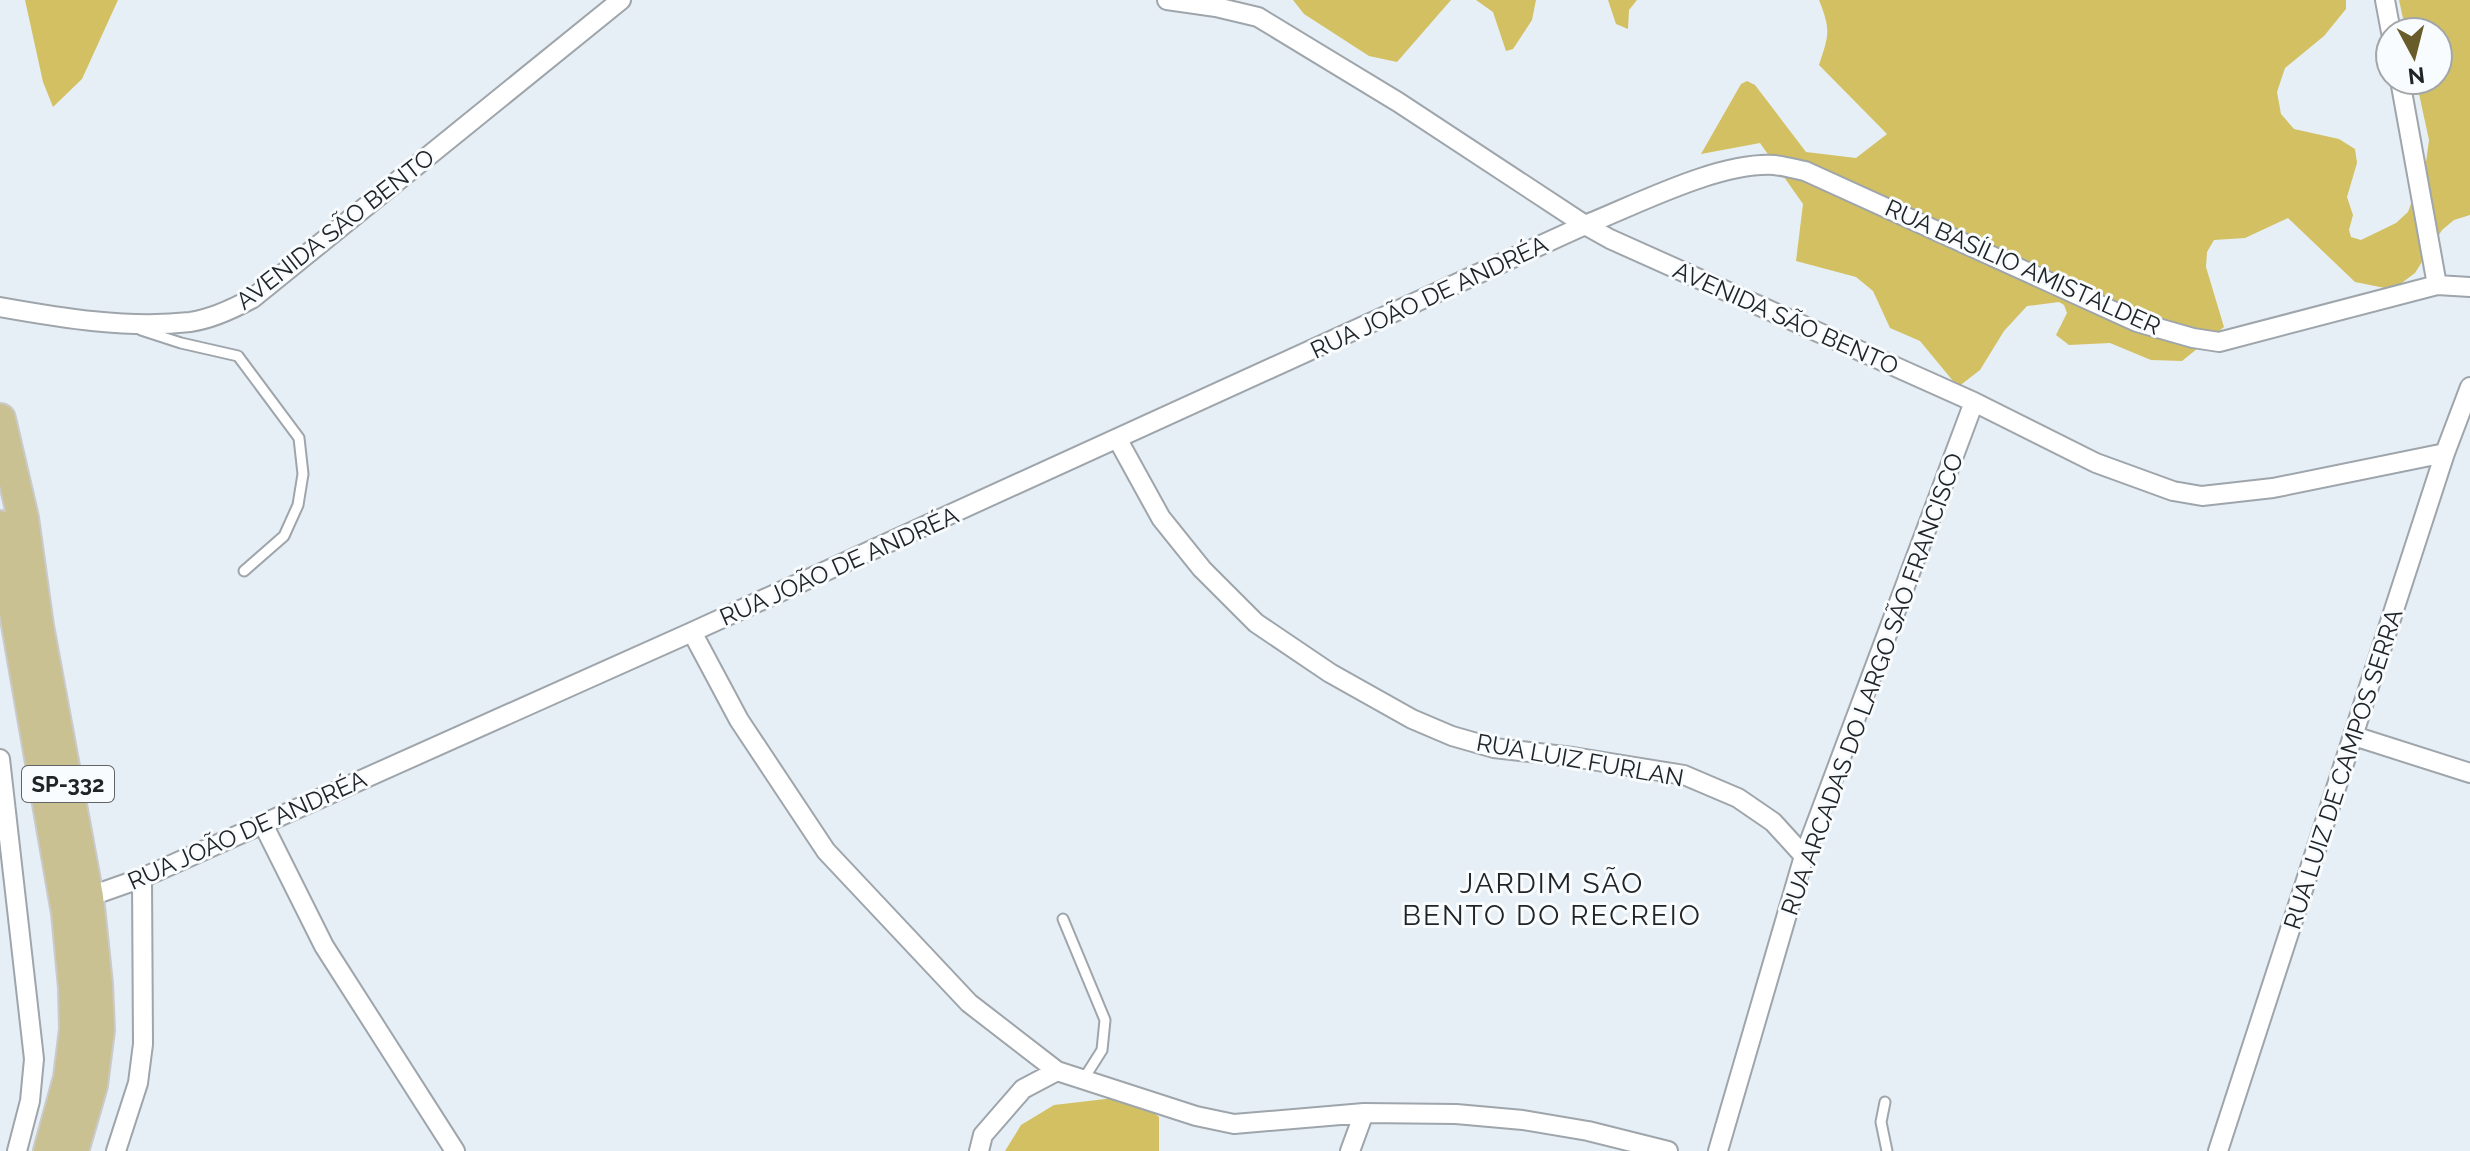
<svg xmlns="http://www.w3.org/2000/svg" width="2470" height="1151" font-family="Raleway,sans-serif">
<rect width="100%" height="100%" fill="#e7eff6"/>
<path fill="#d2c062" d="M25,0H118L82,79L53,107L43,82Z
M1293,0H1451L1397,62L1369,56L1304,14Z
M1476,0H1536L1532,20L1513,49L1506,51L1493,12Z
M1608,0H1637L1629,10L1628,29L1616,24Z
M1819,0H2346V9L2324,36L2285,68L2277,92L2281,114L2294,129L2339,139L2355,149L2357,163L2347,197L2353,215L2349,230L2351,237L2361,240L2396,223L2408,212L2426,162L2429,140L2416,80H2438V32H2406L2399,0H2470V215L2454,220L2442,230L2415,273L2399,285L2385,288L2355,282L2288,218L2245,238L2214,240L2207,252L2206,267L2224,327L2182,361L2151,360L2110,343L2069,345L2056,335L2067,313L2064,305L2059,302L2027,306L2004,331L1980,370L1958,387L1920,341L1890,328L1873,291L1856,277L1796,261L1803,204L1760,143L1701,154L1741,84L1747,81L1755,85L1806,152L1856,158L1887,134L1819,65C1829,35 1831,30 1819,0Z
M1114,1098L1142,1103L1159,1117V1151H1005L1021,1125L1054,1105Z"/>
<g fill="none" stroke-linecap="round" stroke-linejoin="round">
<g stroke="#9ea5ab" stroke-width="13">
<path id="service" d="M141,330L181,343L238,356L299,438L303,474L298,505L284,536L244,571
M1063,919L1105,1020L1102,1050L1083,1080
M1885,1102L1881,1122L1887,1151"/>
</g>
<g stroke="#9ea5ab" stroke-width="22">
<path id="minor" d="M1167,0L1216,7L1258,17L1398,102L1585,225L1610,239L1974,402L2096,463L2173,491L2202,496L2273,488L2445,453
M2385,0L2391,32
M2400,80L2437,285
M0,307C62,318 127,329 190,322C212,319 233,309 253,298L621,0
M1118,440L1161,518L1202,569L1256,623L1330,673L1412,719L1452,736L1494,748L1573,757L1684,775L1738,798L1773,822L1804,856
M692,632L739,720L826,851L969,1003L1057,1071L1196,1116L1234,1124L1364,1113L1456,1114L1523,1120L1588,1131L1668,1151
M2354,736L2470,773
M0,759L34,1059L30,1101L17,1151
M263,824L324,946L455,1151
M88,897L142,878L692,632L1585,225C1638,204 1718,162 1774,165C1784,166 1795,169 1805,171L2137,322L2193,338L2219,342L2437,285L2470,287
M116,1151L138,1083L143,1044L142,878
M979,1151L983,1135L1023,1089L1057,1071
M1350,1151L1364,1113
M1718,1151L1804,856L1974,402
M2218,1151L2445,453L2470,387"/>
</g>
<g stroke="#cacacb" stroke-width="34">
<path id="primary" d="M0,419L23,518L38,626L88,897L97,984L99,1030L92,1085L73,1151
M0,526L67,913L74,988L75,1029L69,1078L49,1151"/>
</g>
<use href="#service" stroke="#fff" stroke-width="9"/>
<use href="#minor" stroke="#fff" stroke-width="18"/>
<use href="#primary" stroke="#cac193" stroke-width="30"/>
</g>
<g text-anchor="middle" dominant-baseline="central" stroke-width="6" stroke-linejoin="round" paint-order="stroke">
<rect fill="#f9fcfe" stroke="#626567" stroke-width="2" x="22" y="766" width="92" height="36" rx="6"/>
<g font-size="22" font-weight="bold" fill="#212426">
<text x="68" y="784">SP-332</text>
</g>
<g font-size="24" fill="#212426" stroke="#f9fcfe">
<text transform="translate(335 229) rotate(-38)">AVENIDA SÃO BENTO</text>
<text transform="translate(2023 267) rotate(24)">RUA BASÍLIO AMISTALDER</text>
<text transform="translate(1429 297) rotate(-25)">RUA JOÃO DE ANDRÉA</text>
<text transform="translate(1786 318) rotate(24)">AVENIDA SÃO BENTO</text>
<text transform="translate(839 566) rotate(-24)">RUA JOÃO DE ANDRÉA</text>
<text transform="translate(1872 684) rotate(-70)">RUA ARCADAS DO LARGO SÃO FRANCISCO</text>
<text transform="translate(1580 760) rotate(10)">RUA LUIZ FURLAN</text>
<text transform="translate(2343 769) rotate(-72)">RUA LUIZ DE CAMPOS SERRA</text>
<text transform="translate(247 830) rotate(-24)">RUA JOÃO DE ANDRÉA</text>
</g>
<g font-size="28" letter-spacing="2" fill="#212426" stroke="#f9fcfe">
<text x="1552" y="883">JARDIM SÃO<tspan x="1552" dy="32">BENTO DO RECREIO</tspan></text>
</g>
</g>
<g transform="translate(2414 56) rotate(173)"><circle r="38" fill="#f9fcfe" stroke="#a3a6a8" stroke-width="2"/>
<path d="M0-6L14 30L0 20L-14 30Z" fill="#685d2a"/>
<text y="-12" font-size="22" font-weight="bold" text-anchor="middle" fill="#212426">N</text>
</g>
</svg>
